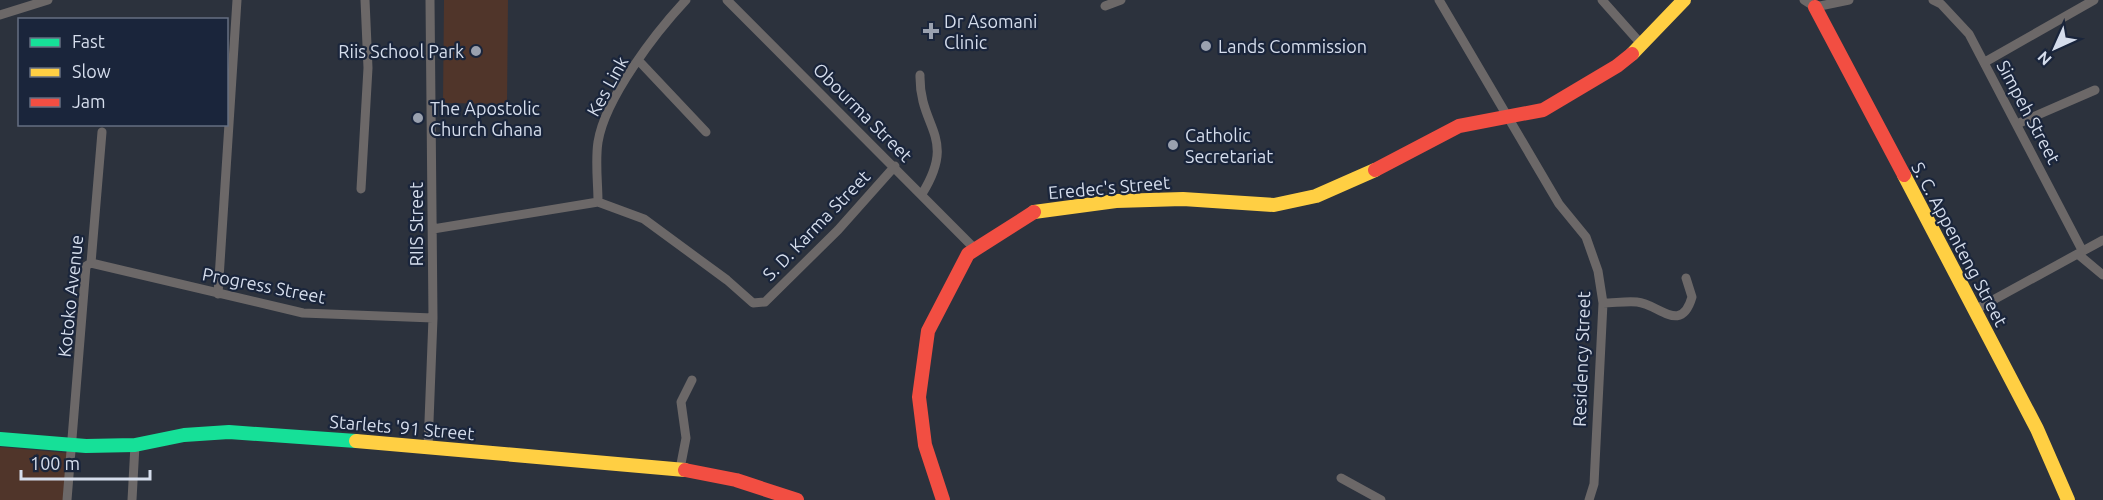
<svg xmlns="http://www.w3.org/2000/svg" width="2103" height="500" font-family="Ubuntu,sans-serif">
<rect width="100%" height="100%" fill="#2c323d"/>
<path fill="#50352a" d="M444,0H508L507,104L443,103Z
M0,447L68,453L63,500H0Z"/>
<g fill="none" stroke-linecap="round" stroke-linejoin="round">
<path stroke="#6c6868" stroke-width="9" d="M727,0L974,248
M1439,0L1559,204L1586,237L1598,271L1603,303L1594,484L1589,500
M1602,0L1642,45
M1804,0L1815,7L1849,0
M1933,0L1941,4L1969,34L2082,250
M1105,6L1121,0
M0,15L48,0
M639,61L706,132
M1985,62L2094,0
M920,75C919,129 958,136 922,194
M2017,124L2095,90
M361,189L368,68L365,0
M598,202C598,183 595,161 598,142C605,98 656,32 686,0
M433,229L598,202L644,219L727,280L753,303L765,302L838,230L895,166
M2079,255L2103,275
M91,263L303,313L433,318
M218,294L237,0
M1603,303C1614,303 1626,301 1637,302C1659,304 1681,335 1692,297L1686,278
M1973,311L2103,240
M428,447L433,318L430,0
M680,469L686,438L681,402L692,380
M1341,478L1381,500
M67,500L86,266L91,263L102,132
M132,500L135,445"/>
<path stroke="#16e098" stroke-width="14" d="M0,439L86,446L135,445L184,435L229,432L356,441"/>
<path stroke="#ffcf43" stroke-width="14" d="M1632,54L1684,0
M1904,175L2037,429L2068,500
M1034,212L1116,201L1183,199L1274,205L1316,196L1375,170
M356,441L685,470"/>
<path stroke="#f24e42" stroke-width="14" d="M1815,7L1904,175
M1375,170L1459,126L1543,110L1617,66L1632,54
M685,470L736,480L797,500
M943,500L925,445L919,397L928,331L968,254L1034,212"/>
</g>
<g fill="#9aa1af" stroke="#1a253b" stroke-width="2">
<path d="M928 22h6v6h6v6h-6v6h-6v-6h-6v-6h6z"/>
<circle cx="1206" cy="46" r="6"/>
<circle cx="476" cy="51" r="6"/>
<circle cx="418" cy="118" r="6"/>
<circle cx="1173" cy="145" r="6"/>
</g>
<g text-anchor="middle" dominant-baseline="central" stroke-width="4.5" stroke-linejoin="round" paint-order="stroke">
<g font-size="18" fill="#d5ddec" stroke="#1a253b" text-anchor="start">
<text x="944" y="21">Dr Asomani<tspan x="944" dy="21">Clinic</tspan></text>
<text x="1218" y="46">Lands Commission</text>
<text x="464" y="51" text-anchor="end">Riis School Park</text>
<text x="430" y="108">The Apostolic<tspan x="430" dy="21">Church Ghana</tspan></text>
<text x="1185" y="135">Catholic<tspan x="1185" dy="21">Secretariat</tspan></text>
</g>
<g font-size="18" fill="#d5ddec" stroke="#1a253b">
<text transform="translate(607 86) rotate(-61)">Kes Link</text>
<text transform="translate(863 112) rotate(45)">Obourma Street</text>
<text transform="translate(2029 112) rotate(62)">Simpeh Street</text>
<text transform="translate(1109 187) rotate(-5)">Eredec's Street</text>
<text transform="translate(416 224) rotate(-90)">RIIS Street</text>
<text transform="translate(816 225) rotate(-46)">S. D. Karma Street</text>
<text transform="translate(1960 244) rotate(62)">S. C. Appenteng Street</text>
<text transform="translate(264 285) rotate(11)">Progress Street</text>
<text transform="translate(70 296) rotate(-84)">Kotoko Avenue</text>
<text transform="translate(1581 359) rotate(-88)">Residency Street</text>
<text transform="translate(402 427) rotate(5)">Starlets '91 Street</text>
</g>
</g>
<rect x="18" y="18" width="210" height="108" fill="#1a253b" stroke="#656f82" stroke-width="1.5"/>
<rect x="30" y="38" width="30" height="9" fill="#16e098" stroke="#656f82" stroke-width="1.5"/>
<text x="72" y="48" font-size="18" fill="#d5ddec">Fast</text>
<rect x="30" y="68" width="30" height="9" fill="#ffcf43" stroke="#656f82" stroke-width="1.5"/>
<text x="72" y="78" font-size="18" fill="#d5ddec">Slow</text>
<rect x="30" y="98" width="30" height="9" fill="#f24e42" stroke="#656f82" stroke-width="1.5"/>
<text x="72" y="108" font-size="18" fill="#d5ddec">Jam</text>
<g transform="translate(2055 48) rotate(225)" stroke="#1a253b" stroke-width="4.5" paint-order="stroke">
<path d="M0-4.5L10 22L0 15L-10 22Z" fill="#d5ddec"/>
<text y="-9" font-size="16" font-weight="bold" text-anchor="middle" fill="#d5ddec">N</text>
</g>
<path d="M21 470v9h129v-9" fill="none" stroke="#d5ddec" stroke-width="3"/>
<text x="30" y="470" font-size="18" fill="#d5ddec" stroke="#1a253b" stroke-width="4.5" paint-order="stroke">100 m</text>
</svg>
